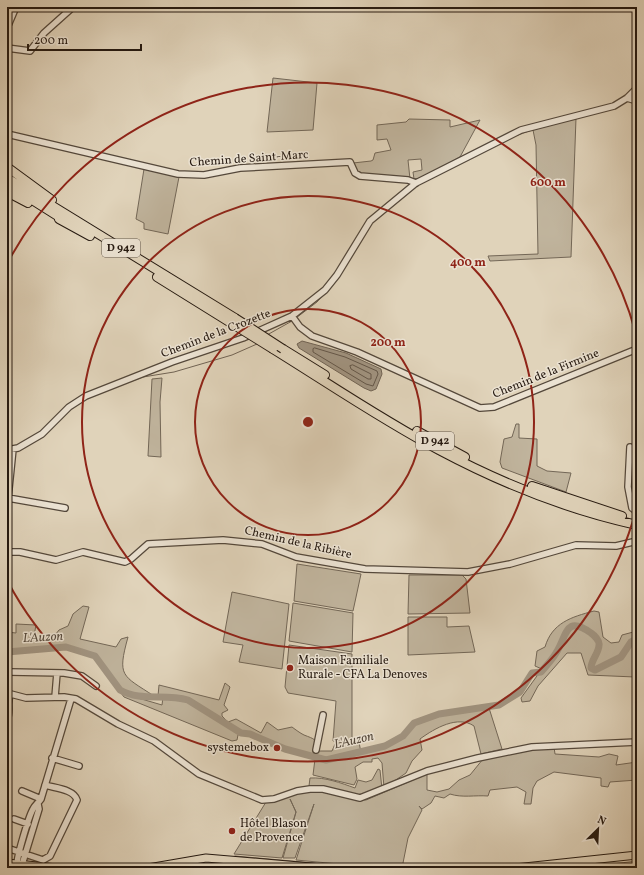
<svg xmlns="http://www.w3.org/2000/svg" width="644" height="875" font-family="Vollkorn,serif">
<rect width="100%" height="100%" fill="#e0d3ba"/>
<filter id="stains"><feTurbulence type="fractalNoise" baseFrequency=".005" numOctaves="4"/><feColorMatrix values="0 0 0 0 .2 0 0 0 0 .09 0 0 0 0 .02 0 0 0 .5 -.17"/></filter>
<radialGradient id="worn" r=".72"><stop offset=".6" stop-color="#630" stop-opacity="0"/><stop offset="1" stop-color="#630" stop-opacity=".3"/></radialGradient>
<path fill="#c0b49d" stroke="#736757" d="M273,78L317,83L313,130L267,132Z
M576,118L571,257L490,261L488,256L538,254L536,145L533,130Z
M409,119L450,120V127L480,120L460,157L421,178L414,179L413,172L422,170L421,159L408,160L410,179L356,173L353,163L371,161L373,160L375,153L391,150L387,139L377,140V125L406,122Z
M144,169L179,177L168,234L144,229V223L136,219Z
M162,378L160,402L161,457L148,456L152,379Z
M516,424H519V438L537,439V466L547,471L571,473L566,492L502,468L500,462L504,439L512,437Z
M297,564L361,574L353,611L294,601Z
M409,575H462L466,579L470,613L408,614Z
M232,592L289,604L282,669L239,662L243,645L223,642Z
M293,603L353,613L352,652L289,641Z
M83,606L89,607L80,639L116,647L121,639L128,637C117,677 122,675 154,696H158L159,685L219,700L225,683L230,687L224,705L228,710L222,713V716L228,722L236,719L261,733L267,722L278,730L292,727C296,730 300,733 304,735C314,739 318,739 318,751H332L335,744L349,740L359,742L361,753L385,748L404,737L415,725L440,716L489,708L502,749L481,754L474,726C458,715 435,728 420,739L422,750L412,761L406,773L384,788L382,763L378,758L372,759V762H363L355,767L357,779L354,785L313,775L315,759L287,751L251,735H245L241,733L238,735L237,740L232,741L124,697L121,693L162,705L163,697H141L126,693L120,689L95,655L67,646L7,651V632L16,633V624L36,625L34,636L37,641L52,639L59,630L68,626L73,614Z
M594,611L599,612L603,637L611,643L619,642L622,635L637,631V679L635,677L588,675L581,653H567L538,686L530,701L522,702L521,698L542,669L535,666L537,651L545,647C552,623 571,617 594,611Z
M408,617H447V627L469,626L475,652L408,655Z
M289,645L352,654V739L333,741L336,701L288,693L285,687Z
M554,747L555,754L599,757L609,754L618,756L616,765L637,762V780L610,782L608,787L601,786V778L554,772L537,781L533,788L531,804H524L526,792L517,787L490,790L488,796C475,795 462,798 450,794L444,798L435,796L431,803L422,809L419,806L422,810L408,838L402,868H381L296,860L314,804L295,858H283L296,812L290,799L296,812L282,858L234,854L266,802L277,801L293,794L314,790L343,797L366,800L427,774V790L437,792L449,789L459,780L470,775L483,759L496,755Z
M378,769L380,770L382,789L367,795H359L326,787L309,786L310,778C325,777 341,783 355,788L358,780L366,782L372,780Z"/>
<path fill="#a19481" stroke="#706354" d="M302,341L346,353L381,369L382,374L376,389L371,391L364,388L299,348L297,344Z"/>
<g fill="none" stroke-linecap="round" stroke-linejoin="round">
<path stroke="#645749" stroke-width="1" d="M315,348L345,357L377,371L378,374L373,386L366,384L313,352V349Z
M353,365L371,374V379H368L351,369L350,366Z"/>
<path stroke="#706354" stroke-width="1" d="M515,136L532,130
M296,318L317,302L324,294
M267,335L292,321
M132,381L143,377L174,372L232,355L257,344
M7,453H11
M235,856L370,868
M580,868L637,861"/>
<path stroke="#a19481" stroke-width="7" d="M7,652L66,647L95,656L120,690C141,702 165,693 188,700L241,733L250,734L285,749L326,760L385,746L403,736L414,723L439,714L499,705L520,692L532,673L541,672C546,666 552,660 556,653C567,636 565,614 591,633C594,635 600,641 599,645C599,653 591,660 591,668L595,670L621,657L631,642L637,639"/>
<g stroke="#54483b" stroke-width="8">
<path id="minor" d="M7,28L16,7
M7,48L30,51L44,33L73,7
M627,98L637,101
M7,134L178,174L204,175L240,168L350,162L355,173L360,176L408,180L416,183
M292,316L300,327L312,336L357,352L480,408L494,407L637,349
M630,447L628,487L632,508L637,512
M13,449L8,498L65,508
M7,450L18,448L42,434L69,407L86,396L172,362L243,338L292,316L325,290L337,275L370,221L416,183L521,130L614,106L627,98L637,88
M7,552H20L56,560L83,552L125,562L131,559L148,544L223,540L262,544L296,557L365,569L468,572L510,564L576,545L616,546L637,541
M10,672L64,673L82,676L96,686
M7,693L26,698L64,697L76,699L118,724L154,741L199,774L262,800L274,799L297,791L310,789H323L360,798L427,771L478,758L532,747L637,742
M55,697L57,673
M7,720C11,712 7,704 10,694
M316,750L323,715
M52,758L79,766
M22,791L41,799
M14,819L28,824
M7,848L43,860L50,856L77,800C74,789 54,788 45,785
M17,868C15,861 29,816 33,809C35,805 38,803 41,799L71,699
M21,868L39,809L38,804"/>
</g>
<g stroke="#261a11" stroke-width="9">
<path id="major" d="M7,863L57,868
M148,868L206,858L322,868
M515,868L637,855"/>
</g>
<g stroke="#261a11" stroke-width="10">
<path id="highway" d="M7,167L52,200
M7,178L235,318
M7,184L64,220
M7,192L28,203
M59,219L90,236
M157,277L231,323
M273,349C328,383 382,420 439,450C501,483 568,510 637,525
M283,349L325,375
M417,431L465,457
M532,486L622,516"/>
</g>
<use href="#minor" stroke="#ebe2d2" stroke-width="5.5"/>
<use href="#major" stroke="#e0d3ba" stroke-width="7"/>
<use href="#highway" stroke="#e0d3ba" stroke-width="8"/>
<g stroke="#261a11" stroke-width="10" stroke-linecap="butt">
<path id="highway-bridge" d="M235,318L283,349
M231,323L273,349"/>
</g>
<use href="#highway-bridge" stroke="#e0d3ba" stroke-width="8"/>
</g>
<g fill="none" stroke="#8f2418" stroke-width="2">
<circle cx="308" cy="422" r="113"/>
<circle cx="308" cy="422" r="226"/>
<path d="M636 510A340 340 0 0 1 8 582M8 262A340 340 0 0 1 636 334"/>
</g>
<g fill="#8f2418" stroke="#ebe2d2" stroke-width="1.5">
<circle cx="290" cy="668" r="4"/>
<circle cx="277" cy="748" r="4"/>
<circle cx="232" cy="831" r="4"/>
</g>
<g text-anchor="middle" dominant-baseline="central" stroke-width="3" stroke-linejoin="round" paint-order="stroke">
<g fill="#ebe2d2" stroke="#61564b" stroke-width="1">
<rect x="102" y="239" width="38" height="18" rx="3"/>
<rect x="416" y="432" width="38" height="18" rx="3"/>
</g>
<g font-size="11" font-weight="bold" fill="#261a11">
<text x="121" y="248">D 942</text>
<text x="435" y="441">D 942</text>
</g>
<g font-size="12" fill="#261a11" stroke="#ebe2d2">
<text transform="translate(249 159) rotate(-4)">Chemin de Saint-Marc</text>
<text transform="translate(216 334) rotate(-21)">Chemin de la Crozette</text>
<text transform="translate(546 374) rotate(-22)">Chemin de la Firmine</text>
<text transform="translate(298 543) rotate(13)">Chemin de la Ribière</text>
</g>
<g font-size="12" fill="#261a11" stroke="#ebe2d2" text-anchor="start">
<text x="298" y="661">Maison Familiale<tspan x="298" dy="14">Rurale - CFA La Denoves</tspan></text>
<text x="269" y="748" text-anchor="end">systemebox</text>
<text x="240" y="824">Hôtel Blason<tspan x="240" dy="14">de Provence</tspan></text>
</g>
<g font-size="13" font-style="italic" fill="#574b3e" stroke="#ebe2d2">
<text transform="translate(43 638) rotate(-3)">L'Auzon</text>
<text transform="translate(354 741) rotate(-13)">L'Auzon</text>
</g>
</g>
<circle cx="308" cy="422" r="6" fill="#8f2418" stroke="#ebe2d2" stroke-width="2"/>
<g font-size="12" text-anchor="middle" font-weight="bold" fill="#8f2418" stroke="#ebe2d2" stroke-width="3" stroke-linejoin="round" paint-order="stroke">
<text x="548" y="186">600 m</text>
<text x="468" y="266">400 m</text>
<text x="388" y="346">200 m</text>
</g>
<rect width="644" height="875" fill="none" stroke="#e0d3ba" stroke-width="24"/>
<rect x="8" y="8" width="628" height="859" fill="none" stroke="#261a11" stroke-width="2"/>
<rect x="12" y="12" width="620" height="851" fill="none" stroke="#261a11"/>
<g transform="translate(598 829) rotate(24)" stroke="#ebe2d2" stroke-width="3" paint-order="stroke">
<path d="M0-3L7 15L0 10L-7 15Z" fill="#261a11"/>
<text y="-6" font-size="11" font-weight="bold" text-anchor="middle" fill="#261a11">N</text>
</g>
<path d="M28 44v6h113v-6" fill="none" stroke="#261a11" stroke-width="2"/>
<text x="34" y="44" font-size="12" fill="#261a11" stroke="#ebe2d2" stroke-width="3" paint-order="stroke">200 m</text>
<rect width="100%" height="100%" filter="url(#stains)"/>
<rect width="100%" height="100%" fill="url(#worn)"/>
</svg>
